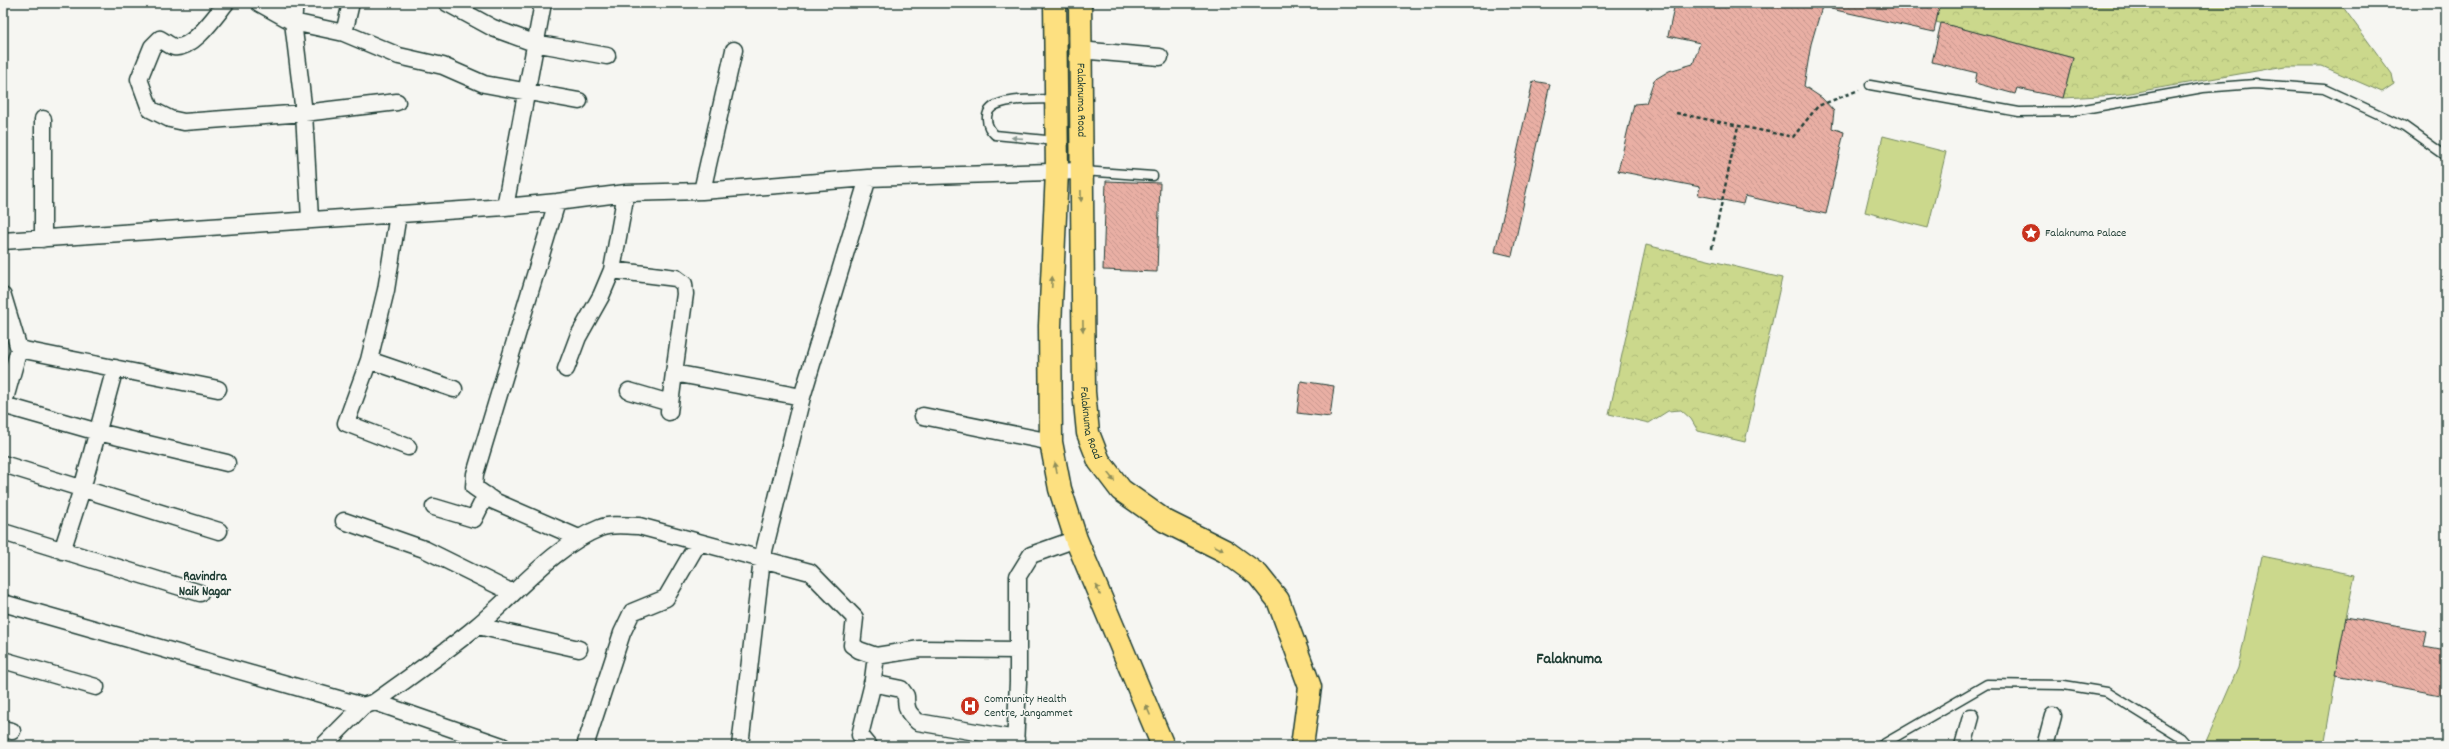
<svg xmlns="http://www.w3.org/2000/svg" width="2449" height="749" font-family="Dekko,sans-serif">
<defs>
<pattern id="forest-crowns" width="20" height="18" patternUnits="userSpaceOnUse"><rect width="20" height="18" fill="#cbd88c"/><path d="M2 6a3 3 0 1 1 6 0M12 15a3 3 0 1 1 6 0" fill="none" stroke="#aeba79"/></pattern>
<pattern id="water-ripples" width="26" height="14" patternUnits="userSpaceOnUse"><rect width="26" height="14" fill="#86cee7"/><path d="M2 4q2-2 4 0t4 0M15 11q2-2 4 0t4 0" fill="none" stroke="#6da8bc"/></pattern>
<pattern id="building-back-hatch" width="6" height="6" patternUnits="userSpaceOnUse"><rect width="6" height="6" fill="#e9afa4"/><path d="M-1 5l2 2M0 0l6 6M5-1l2 2" fill="none" stroke="#c7978e"/></pattern>
</defs>
<rect width="100%" height="100%" fill="#f6f6f2"/>
<filter id="ink" filterUnits="userSpaceOnUse"><feTurbulence type="fractalNoise" baseFrequency=".025" numOctaves="2"/><feDisplacementMap in="SourceGraphic" scale="8" xChannelSelector="R" yChannelSelector="G"/><feConvolveMatrix kernelMatrix="1 2 1 2 8 2 1 2 1" color-interpolation-filters="sRGB"/></filter>
<g filter="url(#ink)">
<path fill="#cbd88c" stroke="#758a60" d="M1883,136L1946,152L1928,228L1865,212Z
M2262,556L2355,575L2346,617L2324,746H2204L2238,668Z"/>
<path fill="url(#forest-crowns)" stroke="#758a60" d="M1940,3H2340L2392,74L2394,84L2382,92L2322,66H2285L2119,95L2063,98L2073,58L1936,22Z
M1646,245L1782,278L1745,442L1698,431L1691,419L1681,410L1668,411L1649,423L1609,414Z"/>
<path fill="url(#water-ripples)" stroke="#5d949f" d="M2055,3H2097C2084,12 2067,9 2055,3Z"/>
<path fill="url(#building-back-hatch)" stroke="#1f3d34" d="M1675,3H1823L1811,44L1804,86L1822,98L1834,111L1832,128L1844,132L1826,214L1745,196L1743,204L1698,195L1700,187L1618,171L1634,104L1646,103L1654,80L1669,71L1693,64L1700,43L1668,36Z
M1832,3H1940L1934,32L1831,9Z
M1941,23L2073,58L2063,98L2017,88L2015,94L1975,83L1977,73L1932,62Z
M1533,81L1550,84L1512,256L1495,252Z
M1106,181L1160,183L1157,272L1103,270Z
M1301,381L1334,386L1330,417L1297,413Z
M2346,617L2427,632L2424,647L2446,651V696L2335,675Z"/>
<g fill="none" stroke-linecap="round" stroke-linejoin="round">
<g stroke="#1f3d34" stroke-width="11">
<path id="service" d="M1870,85L2019,112L2073,111L2203,88L2255,84L2324,89L2404,126L2446,156
M1055,99C1038,100 985,95 987,119C987,126 990,130 995,135L1056,141
M1083,171L1153,176
M1880,746L1987,684L2064,685L2107,692L2181,738L2188,746"/>
</g>
<g stroke="#1f3d34" stroke-width="19">
<path id="minor" d="M226,3C216,15 193,50 174,47C170,46 164,41 160,39L152,47L139,79L150,109L170,119L184,122L304,113L397,102
M259,3L293,22L344,33L399,56L443,66L484,84L579,101
M295,3L293,22L304,113L310,219
M447,3L493,28L534,43L607,56
M344,33L351,3
M1079,50L1160,57
M702,191L734,50
M626,193L612,270L676,278L684,284L685,294L674,373
M557,202L475,474L474,487L494,501L579,538
M505,207L543,3
M43,239V119
M3,241L505,207L557,202L626,193L702,191L868,178L1081,171
M3,296L19,349L3,406
M19,349L218,389
M369,360L386,290L398,214
M566,369L578,337L601,296L612,270
M629,391L670,403
M3,405L98,432L227,463
M669,412L674,373L802,397
M923,416L1051,442
M408,447L346,423L369,360L454,389
M3,464L219,531
M434,507L474,519L486,495
M344,521L424,549L513,593
M3,532L200,593
M62,551L82,489L115,368
M3,603L363,706
M478,626L579,649
M876,656L920,649L1017,650
M3,660L96,687
M872,683L901,689L906,696C906,710 908,713 918,722L1016,739
M375,702L502,746
M3,729L12,731
M323,746L363,706L375,702C409,677 445,653 477,626C515,595 554,546 600,528C612,523 626,526 639,526L810,572L855,618L852,645L859,650L876,656L872,687L860,735L869,746
M585,746L622,633L632,612L666,598L698,543
M740,746L762,559L802,397L868,178
M1015,746L1018,682V576L1031,555L1076,539
M1963,746L1971,717
M2045,746L2053,716"/>
</g>
<g stroke="#1f3d34" stroke-width="25">
<g id="trunk">
<path d="M1055,3L1057,171L1050,326L1051,442L1060,489L1076,539L1163,746"/>
<path id="s1" d="M1080,3L1084,392L1088,433L1099,461L1121,490L1165,521L1225,551L1258,575L1278,600L1310,687L1302,746"/>
</g>
</g>
<path stroke="#1f3d34" stroke-width="2.5" stroke-dasharray="4 3" stroke-linecap="butt" d="M1676,113L1793,137L1818,106L1859,90
M1712,248L1738,126"/>
<use href="#service" stroke="#f6f6f2" stroke-width="8"/>
<use href="#minor" stroke="#f6f6f2" stroke-width="16"/>
<use href="#trunk" stroke="#fde080" stroke-width="22"/>
</g>
<defs><path id="oneway-solid" d="M-6-.8H1V-3.2L6.5 0L1 3.2V.8H-6Z"/></defs>
<use fill="#8a9a93" href="#oneway-solid" transform="translate(1017 138) rotate(-176)"/>
<g fill="#8e8e5a">
<use href="#oneway-solid" transform="translate(1081 196) rotate(89)"/>
<use href="#oneway-solid" transform="translate(1052 282) rotate(-87)"/>
<use href="#oneway-solid" transform="translate(1083 326) rotate(89)"/>
<use href="#oneway-solid" transform="translate(1056 468) rotate(-101)"/>
<use href="#oneway-solid" transform="translate(1111 477) rotate(52)"/>
<use href="#oneway-solid" transform="translate(1219 548) rotate(27)"/>
<use href="#oneway-solid" transform="translate(1098 590) rotate(-113)"/>
<use href="#oneway-solid" transform="translate(1148 710) rotate(-113)"/>
</g>
</g>
<defs>
<g id="sight-disc" transform="scale(1)"><circle r="9.5" fill="#c8321e" stroke="#f6f6f2"/><path d="M0-6L1.8-2.2L6-1.7L2.9 1.2L3.7 5.4L0 3.3L-3.7 5.4L-2.9 1.2L-6-1.7L-1.8-2.2Z" fill="#fff"/></g>
<g id="hospital-disc" transform="scale(1)"><circle r="9.5" fill="#c8321e" stroke="#f6f6f2"/><path d="M-5-5h3v3.5h4V-5h3V5h-3V1.5h-4V5h-3Z" fill="#fff"/></g>
</defs>
<g fill-rule="evenodd">
<use href="#sight-disc" x="2031" y="233"/>
<use href="#hospital-disc" x="970" y="706"/>
</g>
<g text-anchor="middle" dominant-baseline="central" stroke-width="3" stroke-linejoin="round" paint-order="stroke">
<g font-size="12" fill="#1f3d34" stroke="#f6f6f2">
<text stroke="none"><textPath href="#s1" startOffset="97">Falaknuma Road</textPath></text>
<text stroke="none"><textPath href="#s1" startOffset="421">Falaknuma Road</textPath></text>
</g>
<g font-size="12" fill="#1f3d34" stroke="#f6f6f2" text-anchor="start">
<text x="2045" y="233">Falaknuma Palace</text>
<text x="984" y="699">Community Health<tspan x="984" dy="14">Centre, Jangammet</tspan></text>
</g>
<g font-size="13" font-weight="bold" fill="#1f3d34" stroke="#f6f6f2">
<text x="205" y="577">Ravindra<tspan x="205" dy="15">Naik Nagar</tspan></text>
</g>
<g font-size="16" font-weight="bold" fill="#1f3d34" stroke="#f6f6f2">
<text x="1569" y="659">Falaknuma</text>
</g>
</g>
<rect width="2449" height="749" fill="none" stroke="#f6f6f2" stroke-width="16"/>
<rect x="8" y="8" width="2433" height="733" fill="none" stroke="#1f3d34" stroke-width="1.5" filter="url(#ink)"/>
</svg>
